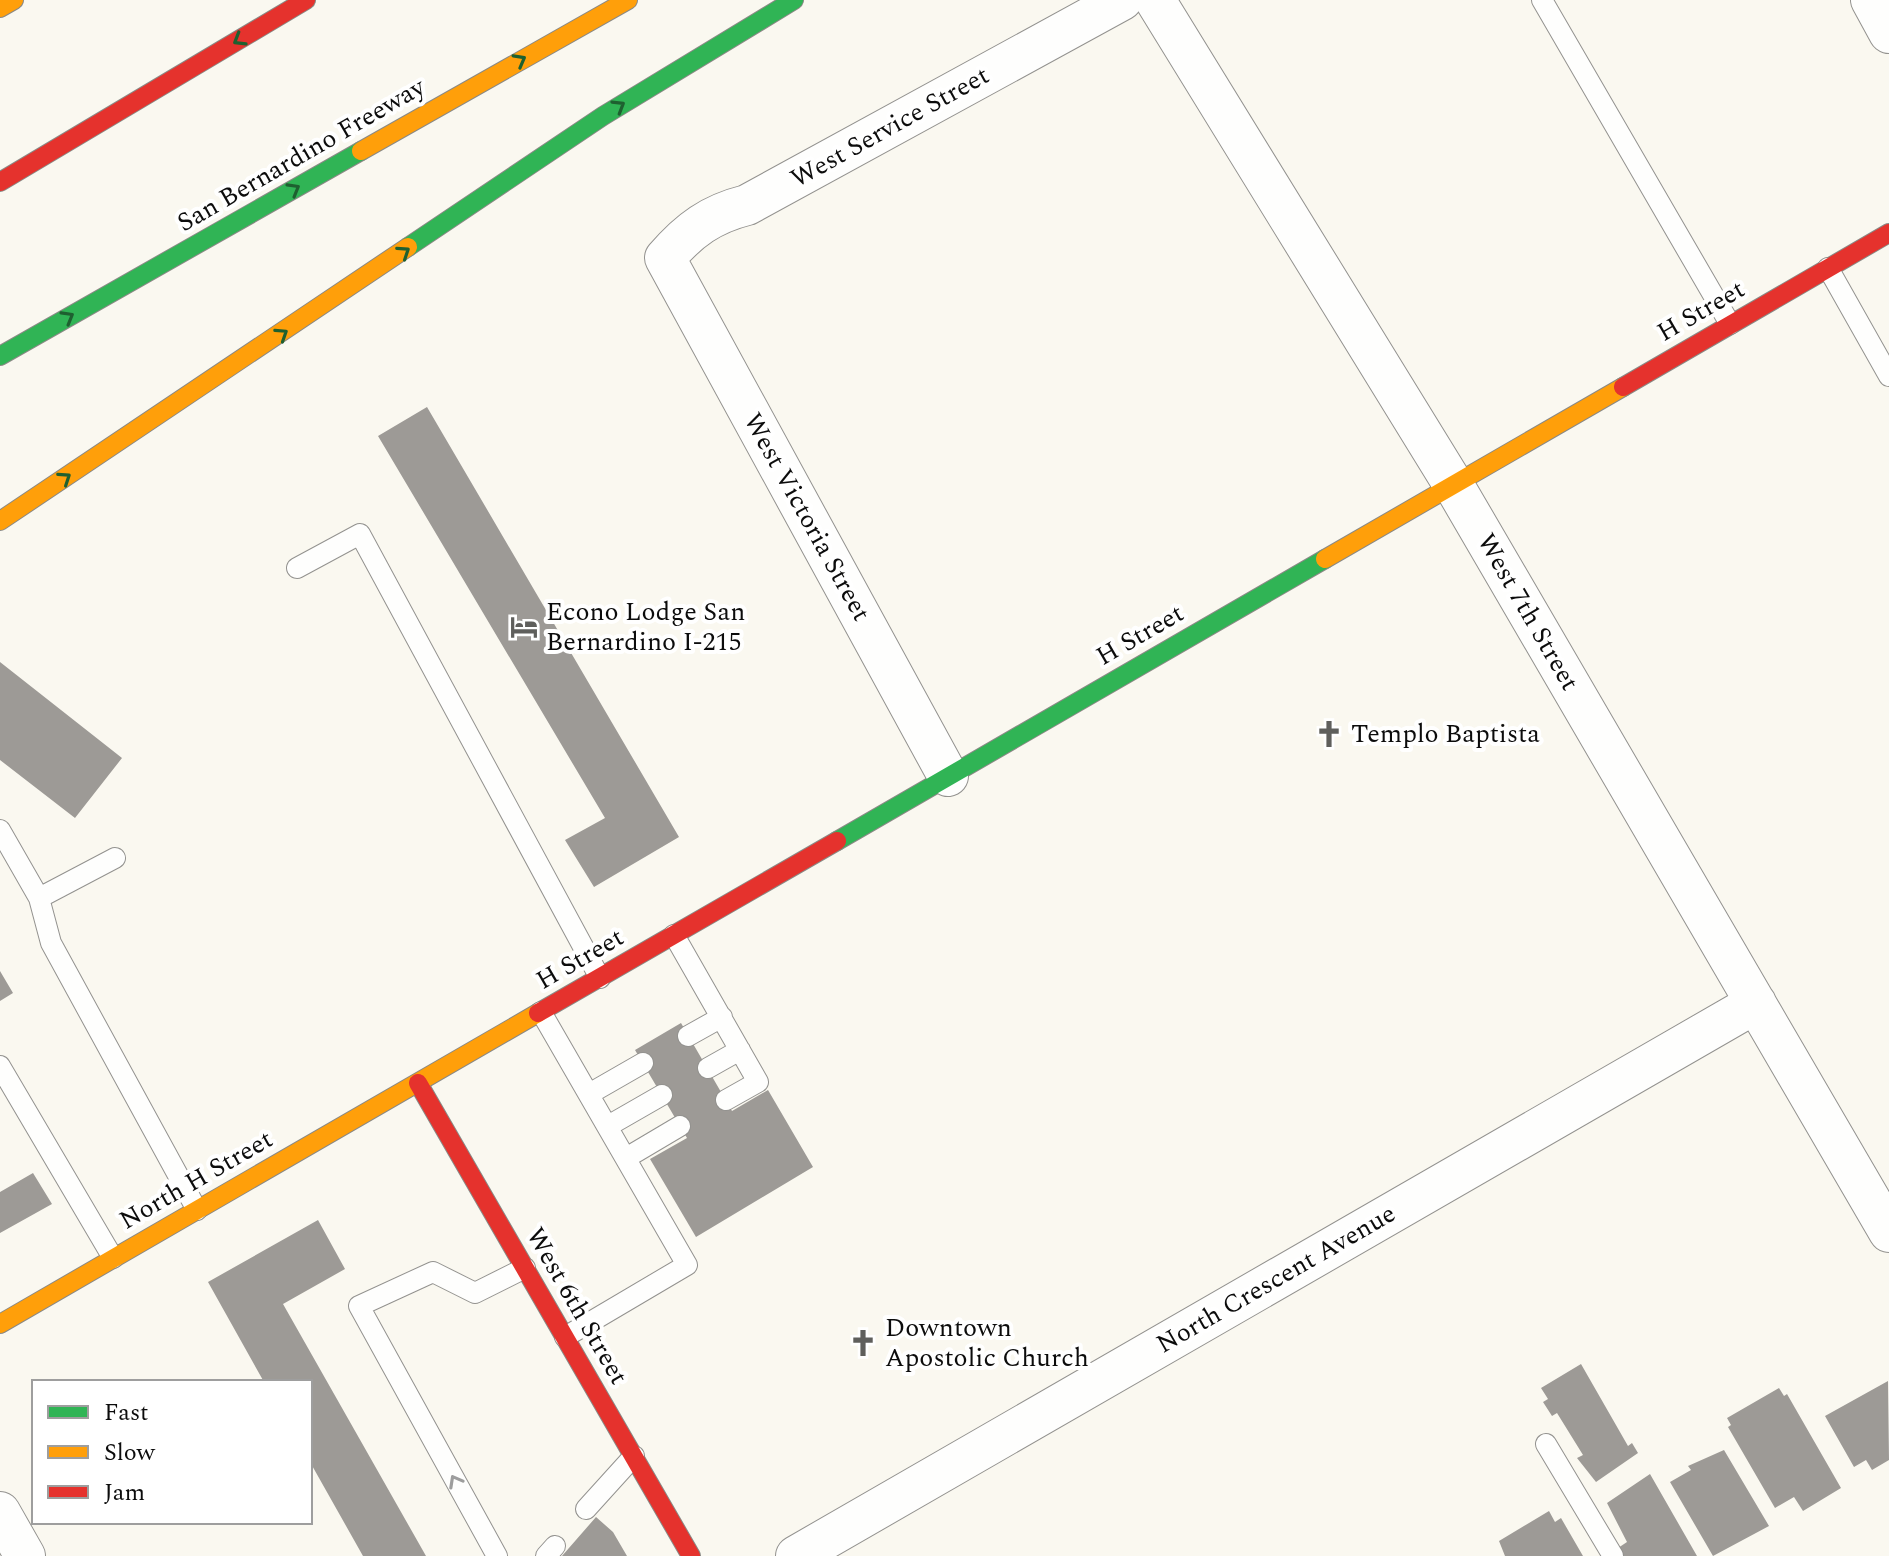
<svg xmlns="http://www.w3.org/2000/svg" width="1889" height="1556" font-family="Spectral,serif">
<rect width="100%" height="100%" fill="#faf8f0"/>
<path fill="#9d9a96" d="M427,407L679,837L594,887L565,840L605,818L378,436Z
M0,662L122,758L75,818L0,760Z
M0,971L13,993L0,1001Z
M681,1023L732,1111L768,1090L813,1167L696,1237L650,1159L687,1138L635,1050Z
M33,1173L52,1204L0,1233V1192Z
M318,1220L345,1269L283,1304L426,1556H363L310,1462V1382H264L208,1282Z
M1581,1364L1628,1446L1632,1443L1638,1453L1596,1482L1577,1458L1583,1455L1557,1413L1552,1416L1543,1402L1548,1399L1541,1388Z
M1888,1381L1889,1460L1872,1470L1866,1460L1854,1467L1825,1416Z
M1779,1388L1784,1396L1787,1394L1841,1488L1803,1511L1794,1497L1775,1508L1728,1427L1731,1425L1727,1418Z
M1724,1450L1769,1526L1713,1556L1670,1482L1691,1470L1688,1466Z
M1650,1474L1697,1556H1619L1615,1550L1627,1542L1607,1503Z
M1549,1511L1555,1522L1561,1518L1583,1556H1505L1499,1541Z
M596,1517L613,1532L627,1556H562Z"/>
<g fill="none" stroke-linecap="round" stroke-linejoin="round">
<g stroke="#93928f" stroke-width="22">
<path id="lane" d="M1542,0L1730,324
M1828,268L1889,376
M297,568L360,534L600,978
M0,830L39,898L51,943L197,1210
M39,898L115,858
M674,935L758,1082L726,1100
M541,1012L687,1265L565,1337
M688,1036L722,1017
M0,1066L113,1258
M708,1068L740,1050
M589,1094L643,1063
M608,1126L662,1095
M626,1158L680,1126
M1546,1444L1613,1556
M586,1509L634,1456
M497,1556L359,1306L433,1272L475,1293L525,1268
M546,1556L555,1546"/>
</g>
<g stroke="#93928f" stroke-width="42">
<path id="street" d="M1155,0L1453,484L1889,1232
M1871,0L1889,33
M948,776L665,258C689,230 711,214 747,205L1122,0
M0,1512L25,1556
M796,1556L1756,1003"/>
</g>
<g stroke="#8a8985" stroke-width="20">
<path id="fast" d="M408,247L603,116L794,0
M0,356L361,151
M837,841L1325,559"/>
</g>
<g stroke="#8a8985" stroke-width="20">
<path id="slow" d="M0,8L14,0
M361,151L628,0
M0,521L408,247
M1325,559L1623,387
M0,1324L538,1013"/>
</g>
<g stroke="#8a8985" stroke-width="20">
<path id="jam" d="M0,182L306,0
M1623,387L1889,233
M538,1013L837,841
M418,1083L691,1556"/>
</g>
<use href="#lane" stroke="#fefefd" stroke-width="20"/>
<use href="#street" stroke="#fefefd" stroke-width="40"/>
<use href="#fast" stroke="#30b455" stroke-width="18"/>
<use href="#slow" stroke="#ff9f0a" stroke-width="18"/>
<use href="#jam" stroke="#e5322d" stroke-width="18"/>
</g>
<defs><path id="oneway-chevron" d="M-2-3.5L2.5 0L-2 3.5" fill="none" stroke-width="1.6" stroke-linecap="round" stroke-linejoin="round" transform="scale(2)"/></defs>
<g stroke="#1e6030">
<use href="#oneway-chevron" transform="translate(239 40) rotate(149)"/>
<use href="#oneway-chevron" transform="translate(520 60) rotate(-29)"/>
<use href="#oneway-chevron" transform="translate(619 106) rotate(-31)"/>
<use href="#oneway-chevron" transform="translate(294 189) rotate(-30)"/>
<use href="#oneway-chevron" transform="translate(404 252) rotate(-34)"/>
<use href="#oneway-chevron" transform="translate(68 317) rotate(-30)"/>
<use href="#oneway-chevron" transform="translate(282 334) rotate(-33)"/>
<use href="#oneway-chevron" transform="translate(65 478) rotate(-34)"/>
</g>
<use stroke="#9d9d9d" href="#oneway-chevron" transform="translate(455 1481) rotate(-119)"/>
<defs>
<g id="hotel-bare" transform="scale(2.16)"><path d="M-6-4.5h1.5V1H6V5H4.5V3h-9V5H-6ZM-4 0a1.8 1.8 0 1 1 3.6 0ZM.5 0V-2.5h3Q6-2.5 6 0Z" fill="#5f5f5c" stroke="#fff" stroke-width="2.5" paint-order="stroke"/></g>
<g id="church-bare" transform="scale(2.16)"><path d="M-1.2-6h2.4v3.5h3.3v2.4h-3.3V6h-2.4V-.1h-3.3v-2.4h3.3Z" fill="#5f5f5c" stroke="#fff" stroke-width="2.5" paint-order="stroke"/></g>
</defs>
<g fill-rule="evenodd">
<use href="#hotel-bare" x="524" y="627"/>
<use href="#church-bare" x="1329" y="734"/>
<use href="#church-bare" x="863" y="1343"/>
</g>
<g text-anchor="middle" dominant-baseline="central" stroke-width="8" stroke-linejoin="round" paint-order="stroke">
<g font-size="26" fill="#0c0c0c" stroke="#fff">
<text transform="translate(890 127) rotate(-29)">West Service Street</text>
<text transform="translate(301 155) rotate(-30)">San Bernardino Freeway</text>
<text transform="translate(1701 311) rotate(-30)">H Street</text>
<text transform="translate(807 517) rotate(61)">West Victoria Street</text>
<text transform="translate(1528 612) rotate(60)">West 7th Street</text>
<text transform="translate(1140 635) rotate(-30)">H Street</text>
<text transform="translate(580 959) rotate(-30)">H Street</text>
<text transform="translate(196 1180) rotate(-30)">North H Street</text>
<text transform="translate(1276 1279) rotate(-30)">North Crescent Avenue</text>
<text transform="translate(577 1306) rotate(60)">West 6th Street</text>
</g>
<g font-size="26" fill="#0c0c0c" stroke="#fff" text-anchor="start">
<text x="546" y="612">Econo Lodge San<tspan x="546" dy="30">Bernardino I-215</tspan></text>
<text x="1351" y="734">Templo Baptista</text>
<text x="885" y="1328">Downtown<tspan x="885" dy="30">Apostolic Church</tspan></text>
</g>
</g>
<rect x="32" y="1380" width="280" height="144" fill="#ffffff" stroke="#9e9e9e" stroke-width="2"/>
<rect x="48" y="1406" width="40" height="12" fill="#30b455" stroke="#9e9e9e" stroke-width="2"/>
<text x="104" y="1420" font-size="24" fill="#0c0c0c">Fast</text>
<rect x="48" y="1446" width="40" height="12" fill="#ff9f0a" stroke="#9e9e9e" stroke-width="2"/>
<text x="104" y="1460" font-size="24" fill="#0c0c0c">Slow</text>
<rect x="48" y="1486" width="40" height="12" fill="#e5322d" stroke="#9e9e9e" stroke-width="2"/>
<text x="104" y="1500" font-size="24" fill="#0c0c0c">Jam</text>
</svg>
